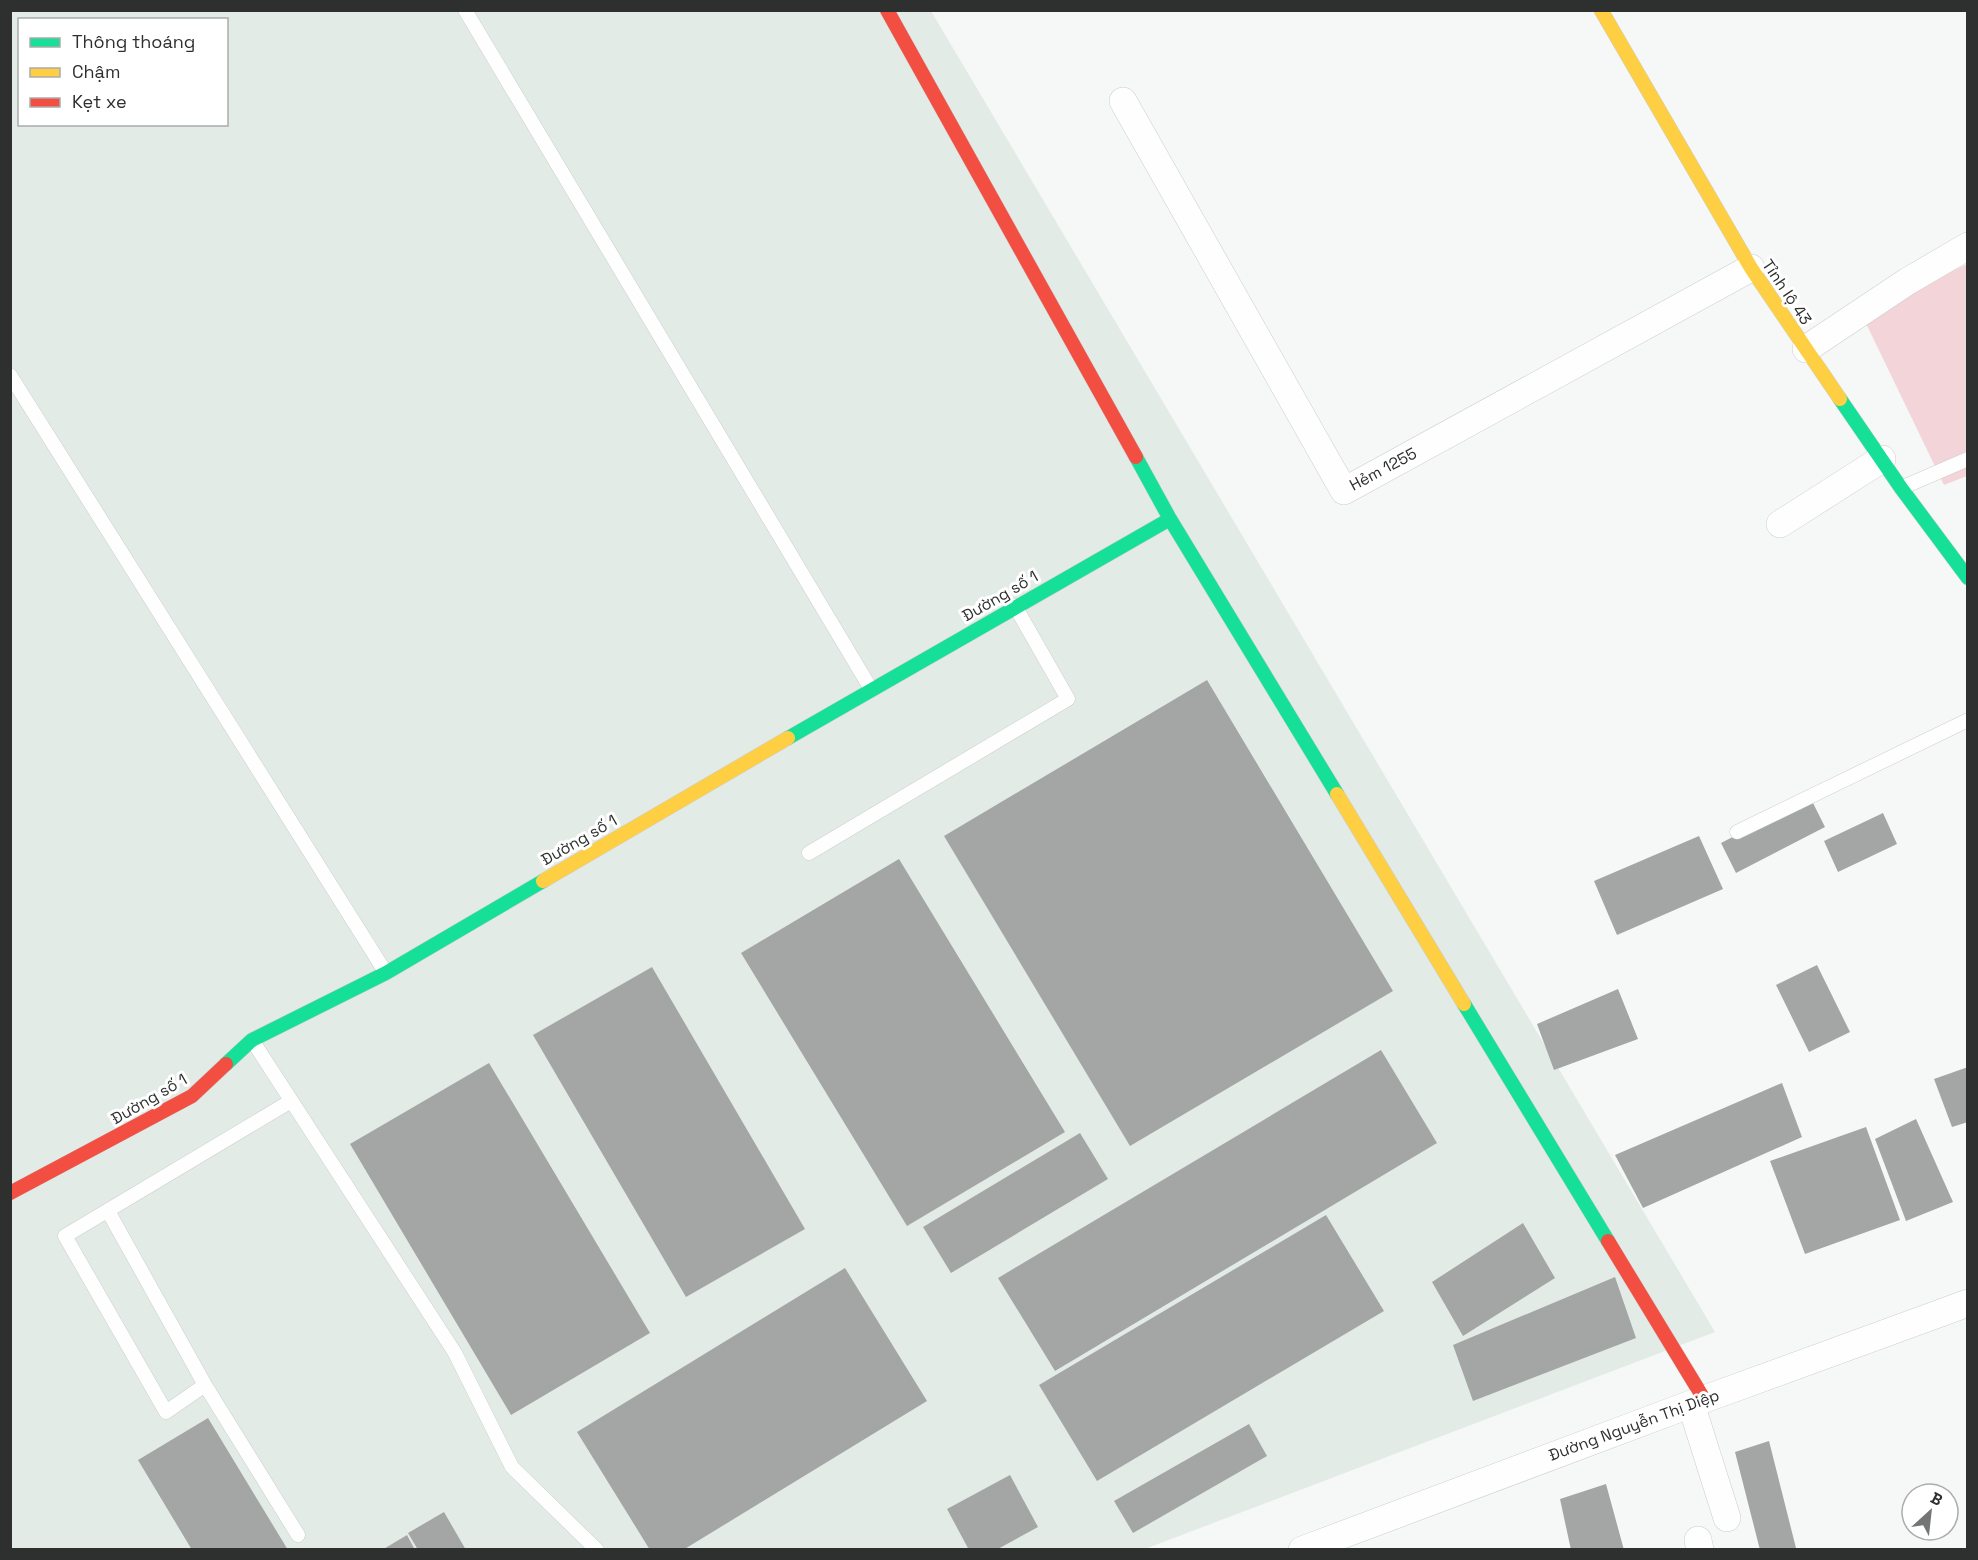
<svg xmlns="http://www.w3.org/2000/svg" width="1978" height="1560" font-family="'Space Grotesk',sans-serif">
<rect width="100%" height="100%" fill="#f6f8f7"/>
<path fill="#e3ebe7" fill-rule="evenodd" d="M11,11H931L1715,1332L1145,1549L11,1550ZM20,20H226V124H20Z"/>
<path fill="#f2d4d9" d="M1967,264V476L1944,485L1861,313Z"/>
<path fill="#a4a6a5" d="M1207,680L1393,991L1130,1146L944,836Z
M1810,797L1825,827L1736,873L1721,843Z
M1883,813L1897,844L1838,872L1824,841Z
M1699,836L1723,889L1617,935L1594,881Z
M899,859L1065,1132L907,1226L741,953Z
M1817,965L1850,1032L1809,1052L1776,985Z
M652,967L805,1229L686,1297L533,1035Z
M1618,989L1638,1039L1554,1070L1537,1024Z
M1381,1050L1437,1143L1055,1371L998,1278Z
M489,1063L650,1333L511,1415L350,1144Z
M1968,1067V1122L1952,1127L1934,1079Z
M1782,1083L1802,1137L1643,1208L1615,1155Z
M1916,1119L1953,1202L1906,1221L1875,1139Z
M1866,1127L1900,1220L1805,1254L1770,1161Z
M1080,1133L1108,1179L951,1273L923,1227Z
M1326,1215L1384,1311L1097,1481L1039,1385Z
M1523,1223L1555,1278L1463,1336L1432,1282Z
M845,1268L927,1401L683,1550H650L577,1432Z
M1615,1277L1636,1338L1473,1401L1453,1345Z
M208,1418L288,1550H192L138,1460Z
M1249,1424L1267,1456L1133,1533L1114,1501Z
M1769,1441L1796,1548L1790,1550H1760L1735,1452Z
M1010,1475L1038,1527L996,1550H969L947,1509Z
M1606,1484L1624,1550H1571L1560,1499Z
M444,1512L466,1550H418L408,1533Z
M407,1535L415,1550H382Z"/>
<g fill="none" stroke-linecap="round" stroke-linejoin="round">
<g stroke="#cccecd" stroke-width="15">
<path id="lane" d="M465,10L871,689
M10,375L386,973
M1901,488L1968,459
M1737,832L1968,720
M809,853L1068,699L1015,606
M252,1040L455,1353L512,1467L597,1550
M108,1211L205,1385L166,1412L65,1236L291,1101
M205,1385L298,1535"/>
</g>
<g stroke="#cccecd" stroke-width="28">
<path id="street" d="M1123,101L1344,491L1751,268
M1806,349L1908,281L1968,246
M1780,524L1882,459
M1691,1404L1727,1518
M1698,1540L1700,1550
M1302,1550L1691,1404L1968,1303"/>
</g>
<g stroke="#cccecd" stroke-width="15">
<path id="fast" d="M1840,399L1901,488L1968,578
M1136,457L1170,519L1337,794
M788,738L1170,519
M1464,1004L1608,1241
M226,1064L252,1040L386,973L543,881"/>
</g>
<g stroke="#cccecd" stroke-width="15">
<path id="slow" d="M1601,10L1751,268L1840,399
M1337,794L1464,1004
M543,881L788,738"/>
</g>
<g stroke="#cccecd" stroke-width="15">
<path id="jam" d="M887,10L1136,457
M10,1193L192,1096L226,1064
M1608,1241L1704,1399"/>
</g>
<use href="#lane" stroke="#fefefe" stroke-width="14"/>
<use href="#street" stroke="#fefefe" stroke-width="27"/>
<use href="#fast" stroke="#16e098" stroke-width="14"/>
<use href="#slow" stroke="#ffcf43" stroke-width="14"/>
<use href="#jam" stroke="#f24e42" stroke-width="14"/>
</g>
<g text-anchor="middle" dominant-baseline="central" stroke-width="6" stroke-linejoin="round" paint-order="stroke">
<g font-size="16" fill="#2e302f" stroke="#fff">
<text transform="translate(1787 292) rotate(56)">Tỉnh lộ 43</text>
<text transform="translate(1383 469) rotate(-28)">Hẻm 1255</text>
<text transform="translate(1000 596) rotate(-30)">Đường số 1</text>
<text transform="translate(579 840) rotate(-30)">Đường số 1</text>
<text transform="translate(149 1099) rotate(-30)">Đường số 1</text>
<text transform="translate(1634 1425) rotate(-20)">Đường Nguyễn Thị Diệp</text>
</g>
</g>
<rect width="1978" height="1560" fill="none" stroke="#2e302f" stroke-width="24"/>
<rect x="18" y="18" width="210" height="108" fill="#ffffff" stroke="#abacac" stroke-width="1.5"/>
<rect x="30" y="38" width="30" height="9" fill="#16e098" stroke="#abacac" stroke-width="1.5"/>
<text x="72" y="48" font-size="18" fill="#2e302f">Thông thoáng</text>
<rect x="30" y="68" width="30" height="9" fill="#ffcf43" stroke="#abacac" stroke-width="1.5"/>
<text x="72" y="78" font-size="18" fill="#2e302f">Chậm</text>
<rect x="30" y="98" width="30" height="9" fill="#f24e42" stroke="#abacac" stroke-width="1.5"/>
<text x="72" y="108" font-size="18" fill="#2e302f">Kẹt xe</text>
<g transform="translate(1930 1512) rotate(27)"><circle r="28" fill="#ffffff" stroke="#abacac" stroke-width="1.5"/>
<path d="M0-4.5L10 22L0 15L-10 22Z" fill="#747675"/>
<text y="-9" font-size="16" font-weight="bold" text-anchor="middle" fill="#2e302f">B</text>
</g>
</svg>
